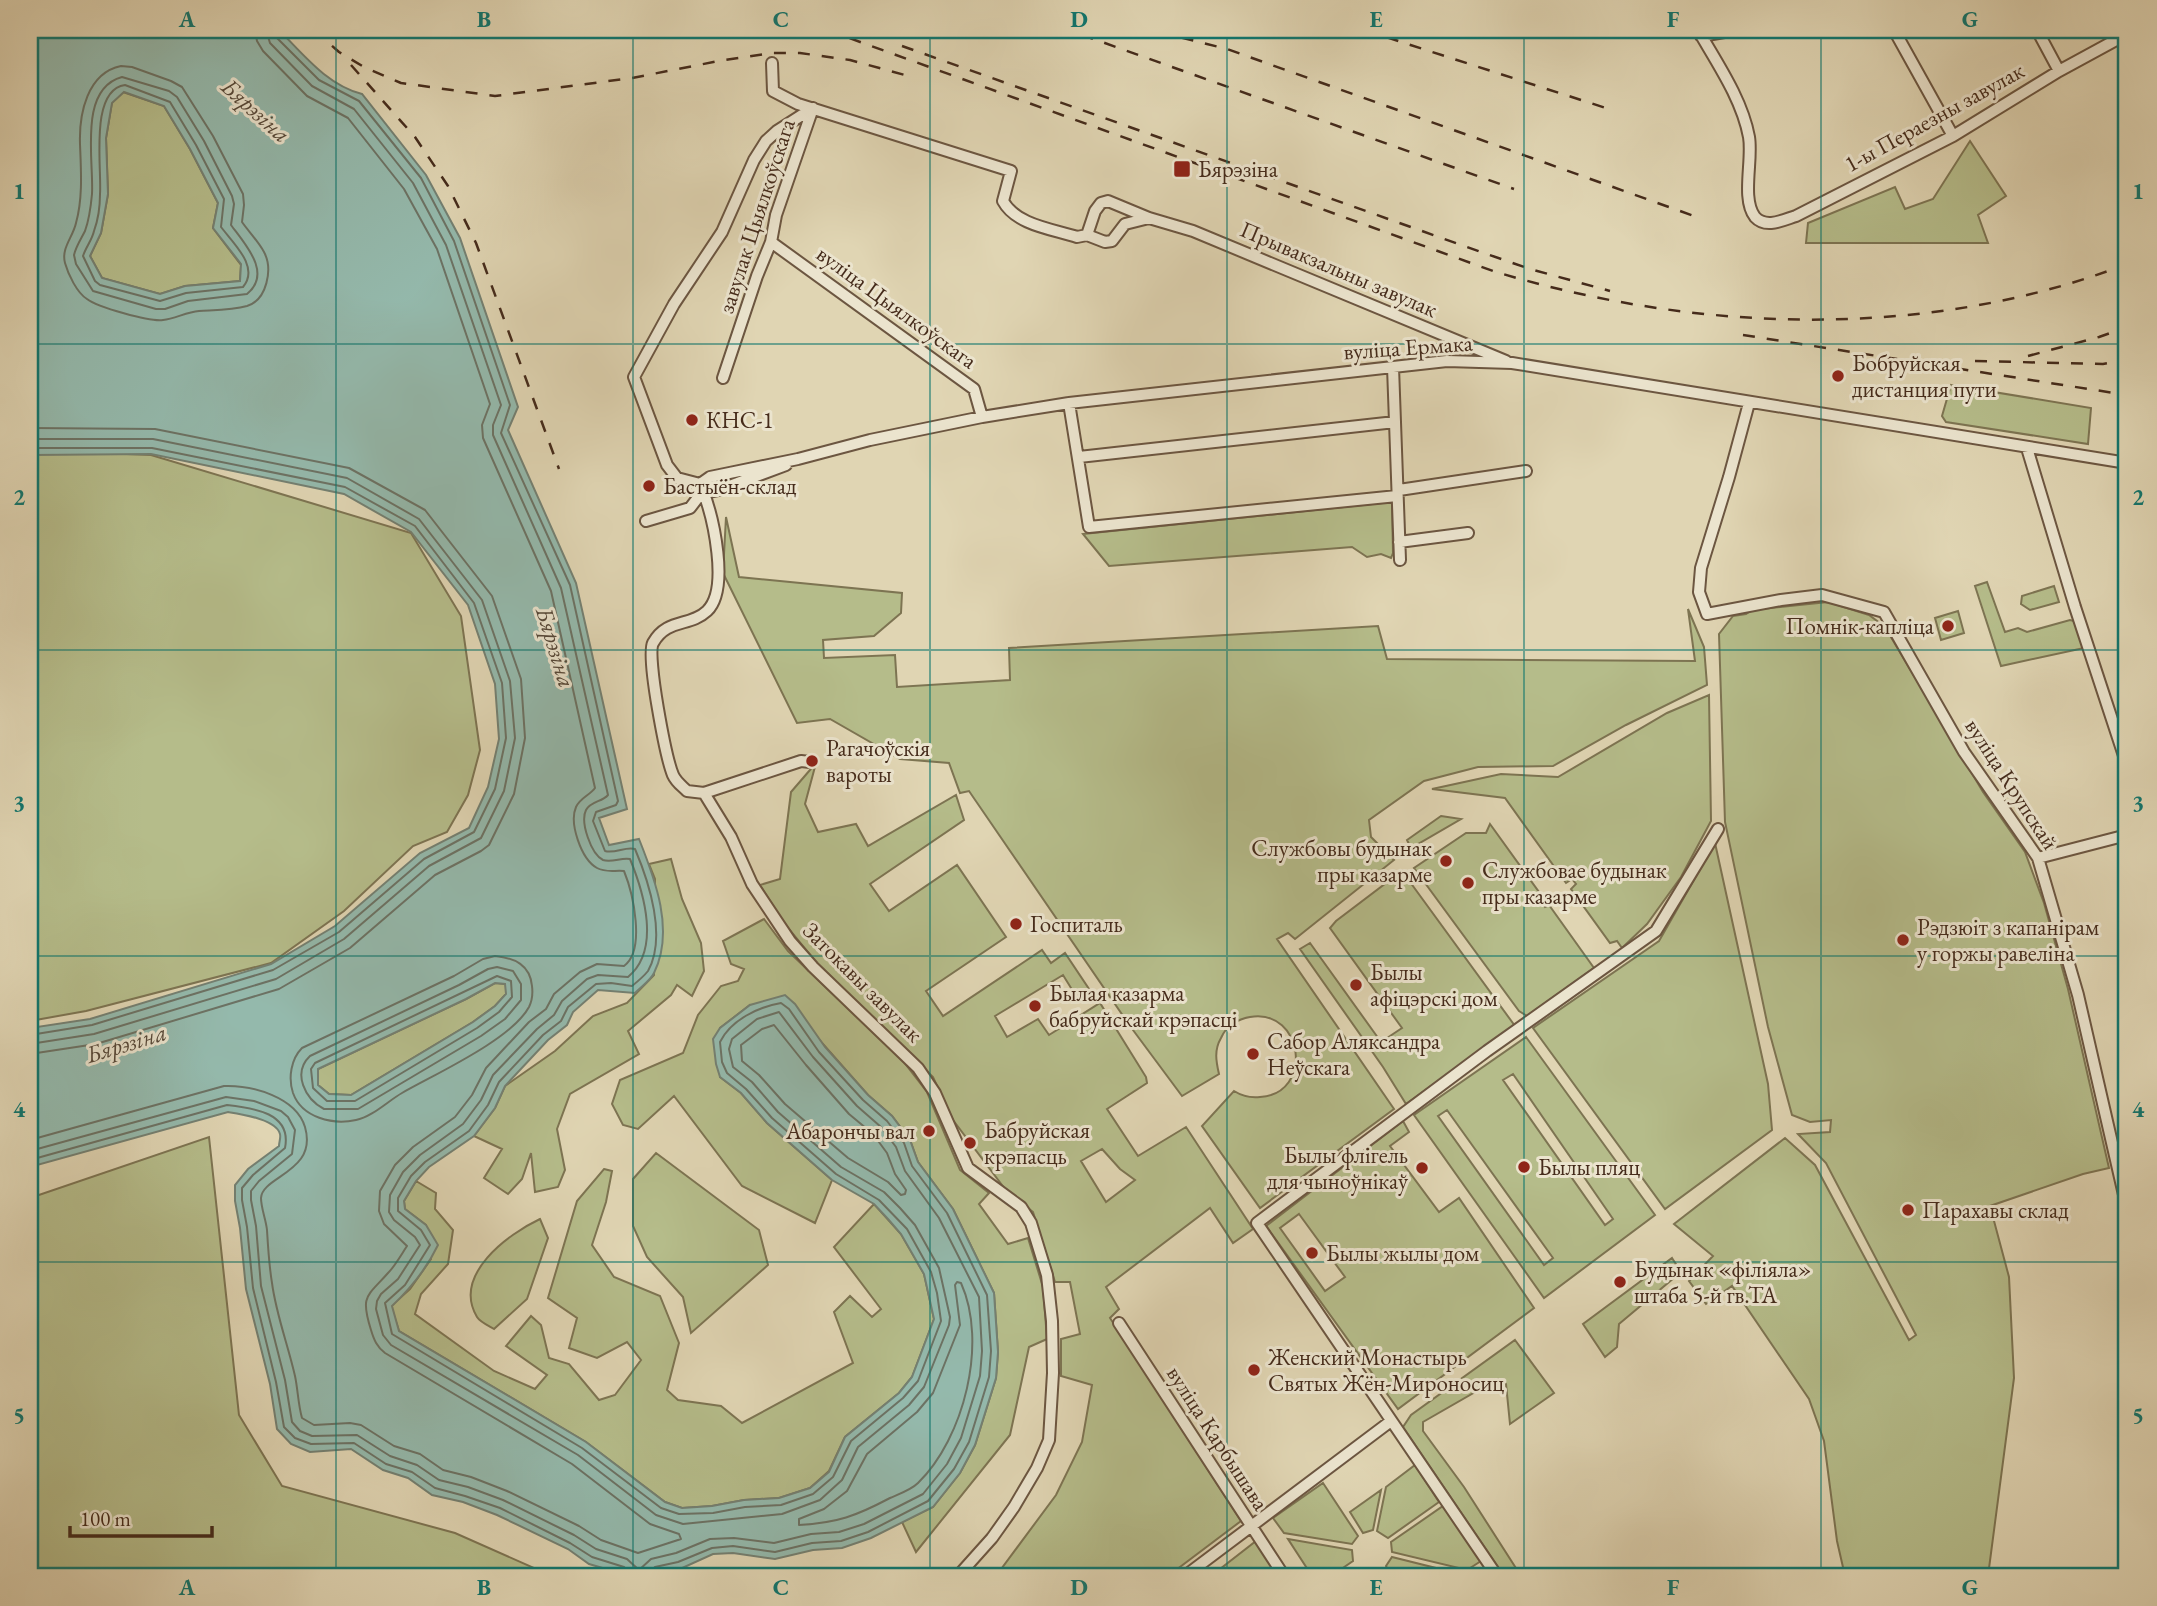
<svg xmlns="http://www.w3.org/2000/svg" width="2157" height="1606" font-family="'EB Garamond',serif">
<rect width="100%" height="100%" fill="#e0d5b3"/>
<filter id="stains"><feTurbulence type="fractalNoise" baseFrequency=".00286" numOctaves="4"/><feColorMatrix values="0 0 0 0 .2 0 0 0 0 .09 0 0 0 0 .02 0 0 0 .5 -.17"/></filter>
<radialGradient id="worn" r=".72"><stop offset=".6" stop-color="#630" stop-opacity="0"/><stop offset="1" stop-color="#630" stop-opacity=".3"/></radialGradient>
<path fill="#b5bc8a" stroke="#7d7452" stroke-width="2" fill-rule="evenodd" d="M123,92L164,106L190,149L218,203L213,228L241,265L240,281L185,286L160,294L102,278L90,256L101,233L108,194L106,138L112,102Z
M1970,141L2006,196L1978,215L1988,243H1806L1808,223L1895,187L1905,209L1933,199Z
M1951,385L2091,408L2088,444L1946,422L1942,416Z
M30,450L151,455L411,533L461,616L480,750L468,795L447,832L413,846L344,911L271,963L86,1011L30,1021Z
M1392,502L1393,553L1391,558L1381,554L1367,557L1352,547L1109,566L1083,534Z
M726,517L739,577L902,593L901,613L874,636L823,640L824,658L895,655L897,687L1010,680L1009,648L1378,626L1387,659L1695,661L1688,609L1704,647L1707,685L1626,725L1553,766L1478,767L1424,781L1369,820L1371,837L1394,860L1295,939L1288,933L1277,939L1394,1109L1260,1208L1202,1126L1234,1091C1242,1096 1251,1098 1260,1097C1314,1094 1304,1008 1250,1017C1238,1019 1226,1026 1221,1038C1214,1050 1216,1061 1219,1074L1182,1096L1130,1026L969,791L960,793L949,763L900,759L830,719L797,723L723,573Z
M1987,582L2005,632L2018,628L2027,632L2070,620L2074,621L2084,648L2001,666L1975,586Z
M2054,586L2059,602L2030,610L2021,604L2022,596Z
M1828,602L1869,615L1885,627L1983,792L2025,852L2044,903L2068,989L2109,1168L2083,1174L1990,1206L2009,1277L2014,1378L1988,1576H1845L1837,1541L1824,1441L1809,1399L1732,1286L1706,1304L1689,1281L1713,1256L1674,1224L1785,1138L1815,1165L1909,1340L1916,1335L1826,1163L1798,1134L1830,1132L1831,1120L1810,1122L1792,1115L1768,1027L1725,822L1719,634L1733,616L1746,614L1752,610Z
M1958,611L1964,633L1941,640L1935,618Z
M1709,695L1711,821L1681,877L1647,924L1622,948L1617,941L1610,943L1571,889L1576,884L1572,879L1566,883L1505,798L1432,789L1501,774L1558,777L1667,713Z
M816,763L805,804L818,832L856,824L868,846L956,795L964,820L870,884L889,911L957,865L1006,937L926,991L943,1016L1042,950L1051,963L1065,953L1089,989L1076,996L1063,975L995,1016L1007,1037L1038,1019L1049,1035L1100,1003L1146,1077L1147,1083L1107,1109L1138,1156L1186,1127L1253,1229L1233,1243L1210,1208L1106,1287L1119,1309L1110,1318L1241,1521L1168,1576H996L1056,1495L1082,1442L1092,1385L1061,1376V1339L1080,1334L1070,1282H1055L1033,1212L1005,1189L953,1120L933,1077L815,961L784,923L760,885L780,879L791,792ZM1102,1149L1120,1169L1135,1180L1106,1202L1081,1161Z
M1441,816L1461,819L1411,848L1407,840Z
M1490,824L1544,899L1541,902L1545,907L1549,905L1594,968L1527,1016L1519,1011L1414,868L1466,833H1486Z
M1715,843L1768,1084L1772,1130L1665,1209L1533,1028L1659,941Z
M671,859L682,899L701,943L704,971L692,996L677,985L671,995L628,1031L639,1054L570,1094L557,1129L565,1170L558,1187L535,1192L531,1153L522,1179L508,1194L484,1178L502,1149L474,1136L495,1108L505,1086L555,1051L593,1016L627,1003L654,975L655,879L649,864Z
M1402,871L1515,1026L1406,1104L1383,1067L1300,949L1310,943L1381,1042L1402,1028L1330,928L1336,921Z
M764,919L788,951L903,1061L927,1092L960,1170L989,1193L979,1204L1008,1244L1028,1238L1043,1287L1047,1339L1029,1347L1010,1435L916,1552L902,1522L933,1507L960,1473L975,1445L996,1378L998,1352L994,1293L953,1209L918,1162L910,1140L892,1116L868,1095L809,1028L750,1005L720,1028V1077L741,1093L767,1123L832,1180L815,1223L742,1186L674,1096L638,1129L623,1125L612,1104L620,1080L683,1053L698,1015L721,986L738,981L744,969L731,964L723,941Z
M495,983L506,984V994L495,1006L473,1022L351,1095L329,1094L318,1085V1069L466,999Z
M1526,1037L1655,1215L1544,1298L1414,1115ZM1513,1074L1613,1219L1605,1225L1503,1080ZM1447,1110L1553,1258L1544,1265L1438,1116Z
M1403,1121L1409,1132L1390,1146L1439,1212L1459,1198L1534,1308L1398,1409L1266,1226ZM1299,1214L1345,1277L1325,1291L1280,1228Z
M209,1137L239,1415L282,1486L455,1533L543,1572L541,1576H30V1198Z
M656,1153L759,1230L768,1265L691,1333L683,1297L647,1257L633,1226V1179Z
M604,1169L612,1171L606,1202L592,1245L614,1277L660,1296L679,1343L667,1390L678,1400L721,1406L742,1423L853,1363L834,1312L850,1296L872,1317L881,1309L834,1247L874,1204L901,1234L924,1274L934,1319L912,1377L899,1393L845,1437L829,1471L810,1488L779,1498L744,1500L712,1506L682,1508L665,1502L586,1442L399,1331L391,1306L410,1289L431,1259L426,1225L405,1209L404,1201L416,1181L436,1193L435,1209L453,1230L448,1264L421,1294L415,1314L494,1371L535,1389L547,1375L506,1346L531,1316L541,1325L549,1358L569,1364L599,1400L615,1395L641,1360L627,1342L597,1358L569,1348L577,1318L548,1298L577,1201Z
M540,1219L548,1238L527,1299L494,1329C489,1326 480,1322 477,1317C452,1275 508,1234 540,1219Z
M1672,1258L1681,1272L1619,1324L1617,1347L1605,1357L1583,1324Z
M1515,1340L1554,1393L1510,1424L1506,1384L1498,1379L1423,1422V1431L1464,1487L1521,1576H1504L1403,1427L1411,1415Z
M1415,1465L1439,1502L1388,1538L1377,1531L1386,1487Z
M1323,1483L1358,1536L1352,1544L1284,1533L1273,1518Z
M1381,1490L1373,1530L1363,1533L1350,1512Z
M1443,1506L1481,1561L1467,1570L1392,1552L1391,1542Z
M1288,1539L1352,1550L1353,1561L1331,1576H1312Z
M1256,1541L1280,1576H1211Z
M1392,1557L1460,1574L1457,1576H1392L1386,1566Z"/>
<path fill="#94b9ac" stroke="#748072" stroke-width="2" fill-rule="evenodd" d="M30,30H279C304,55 327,85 362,94L426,175L460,238L518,407L508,430L576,583L627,809L599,818L609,845L639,839C655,879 675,931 654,973C651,980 641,987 635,993L598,990L573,1012L567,1025L548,1040L505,1086L495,1108L474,1136L429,1167L416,1181L404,1201L405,1209L426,1225L438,1245C427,1268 411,1288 392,1306L399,1331L586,1442L665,1502L682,1508L712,1506L744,1500L779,1498L810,1488L829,1472L845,1437L899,1393L912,1377L934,1319L924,1274L901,1234L888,1219L874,1204L832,1180L767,1123L741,1093L720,1077L716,1064L713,1039L720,1028L750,1005L785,995L795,1004L825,1047L868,1095L892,1116L910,1140L918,1162L953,1209L994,1293L998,1352L996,1378L975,1445L960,1473L933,1507L871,1538L842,1548L813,1550L775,1559L733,1553L713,1554L680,1569L650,1576L613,1571L589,1564L568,1549L497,1515L463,1502L432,1495L408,1478L383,1470L351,1449L310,1452L291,1444L277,1429L270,1384L246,1289L240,1228L235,1201V1185L248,1169L279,1146C279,1142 281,1138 280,1134C276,1119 241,1114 228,1112L30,1167V1028L90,1019L271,964L335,926L420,853L469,828L488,787L499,739L495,684L468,605L411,532L344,494L151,454L32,455L30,453ZM124,92L164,106L190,149L218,203L213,228L241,264L240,281L185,286L160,294L102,278L90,256L101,233L108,194L106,138L112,103ZM495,983L505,984L506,994L495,1006L473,1022L351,1095L329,1094L318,1085V1069L466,999Z"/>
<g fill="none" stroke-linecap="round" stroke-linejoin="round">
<path stroke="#6c7264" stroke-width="2" d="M274,30L276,37L319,80L359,101L421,178L454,241L510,405L501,433L570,585L618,801L616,805L596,812L593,821L605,851C615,854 626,846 635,849C649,882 667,937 648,971C644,976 637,982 632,986L611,983L596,984L568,1007L561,1021L543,1035L499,1082L488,1105L469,1131L425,1162L411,1176L398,1198V1211L421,1230L430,1245L405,1285L385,1303L392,1334L582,1448L661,1508L679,1514L713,1513L745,1507L781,1505L813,1494L833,1477L851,1441L903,1398L918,1381L941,1321L937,1293L931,1272L907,1229L879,1200L836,1174L772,1118L746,1089L727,1073L722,1062L720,1042C731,1020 758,1007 781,1003L789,1009L819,1052L863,1100L887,1121L904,1143L912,1166L947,1213L987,1295L991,1351L989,1377L969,1442L954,1469L928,1501L868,1532L841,1541L812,1543L775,1552L733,1546L712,1548L678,1562L655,1567L651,1571L650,1576
M121,66L132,67L171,81L182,87L213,136L243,194L244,205L242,222C249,232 258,241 264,252C273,269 267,300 247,306C232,310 214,310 199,311C186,312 175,319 163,320C150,322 97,307 87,299C77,293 68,274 65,263C61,248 73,237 76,223C83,198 81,170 80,144C79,114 87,73 121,66Z
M122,77L169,91L177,97L204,141L232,196L234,204L231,225C244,243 273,273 247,294L188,301L165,309H156L93,291L76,264L74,255C76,246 81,239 85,231C89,220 91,205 92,194C94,160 78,89 122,77Z
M125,85L170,102L196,145L224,199L221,227C233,243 260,267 243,287L186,293L160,301L100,285L95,281L83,256C86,247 92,240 94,231C98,220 100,205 100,194C102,168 89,90 125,85Z
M30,428L155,429L349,468L425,510L492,596L521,679L525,738L514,794L489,845L481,851L435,875L350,948L279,989L96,1044L30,1054
M30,439H153L347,478L419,519L482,600L510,681L515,738L504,791L481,838L429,866L344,939L276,979L94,1034L30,1044
M30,448H152L345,487L415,526L474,603L502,683L506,738L495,789L474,832L424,859L339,932L273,970L92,1025L30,1035
M495,956C515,958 530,965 532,986C533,994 532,1001 529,1007C511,1040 435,1074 402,1093C388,1101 372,1117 356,1120C333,1125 302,1118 293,1093C288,1078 291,1059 302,1048L454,976L483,959Z
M497,967L513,971L521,984V1000L505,1019L481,1036L358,1109H324C305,1099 292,1073 310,1056L459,985L488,969Z
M497,976L511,981L512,997L499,1012L477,1028L355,1101H327L313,1088L311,1069L315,1063Z
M774,1025L806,1065L849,1114L873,1134L887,1153L895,1174L906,1190L905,1194L901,1195L888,1182L848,1158L785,1104L759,1075L742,1061L741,1045L762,1029Z
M30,1140L224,1086C252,1085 296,1097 305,1127C318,1172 262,1176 261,1198C261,1208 266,1220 267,1230C268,1247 269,1265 272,1283C276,1314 288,1345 295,1376C298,1390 298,1404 302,1418L314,1425L350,1423L361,1425L394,1446L420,1454L443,1470L471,1477L507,1491L579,1526L601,1540L638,1553L681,1539L679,1534L650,1524L572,1464L385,1353C377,1347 374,1340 371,1330C360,1295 367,1297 388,1273C395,1266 401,1255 407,1246L384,1224L379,1211L380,1191L395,1165L413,1147L455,1117L472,1095L486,1068L529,1022L546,1009L554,994L580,972L597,964L624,966C646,950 633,893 624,871C615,870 606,873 597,868C581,859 569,823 576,807C580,798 590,795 595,788L551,591L483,438L482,425L490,404L437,249L404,189L348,118L307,96L263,51L257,41L255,30
M30,1151L226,1097L254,1101L281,1111L288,1117L295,1130L292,1154L259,1181L251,1191V1200L256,1226L261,1286L285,1380L292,1422L300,1431L312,1436L357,1435L390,1456L417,1465L439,1480L468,1487L503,1500L574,1535L596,1549L627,1559L639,1570L651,1559L676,1553L710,1539L734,1538L774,1543L811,1534L839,1532L864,1524L923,1494L947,1464L961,1438L980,1376L982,1351L979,1297L939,1218L905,1171L896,1147L881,1127L857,1106L813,1057L779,1012L757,1019L732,1039L729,1049L733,1067L752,1082L778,1112L841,1167L884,1192L900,1208L915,1225L939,1268L950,1317L949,1325L924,1387L909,1405L858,1447L842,1480L820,1500L782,1514L683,1524L656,1515L578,1455L391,1345L383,1335L376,1309L377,1301L381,1294L398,1279L420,1245L415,1237L394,1220L389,1212L390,1195L403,1172L420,1155L463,1124L481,1100L493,1075L537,1029L554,1015L562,1001L587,979L598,975L628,977C661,950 644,893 630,859C622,857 612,863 603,860C591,854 580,822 586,810C591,801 602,802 608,795L561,588L493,435V425L501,405L446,245L413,183L354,109L312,86L270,43L266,30
M30,1160L227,1105C254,1108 292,1113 285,1148L253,1175L242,1188V1200L247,1227L253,1288L276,1382L284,1427L295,1438L311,1444L354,1443L386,1464L412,1472L435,1488L465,1496L500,1508L570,1543L592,1557L624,1567L628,1571L629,1576
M957,1282L961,1283C988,1343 964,1438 918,1483C911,1490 899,1494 890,1498C856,1516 837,1523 799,1525V1519L824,1509L847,1491L867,1454L917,1412L933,1393L960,1325L955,1285Z"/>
<g stroke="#6c5641" stroke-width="14">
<path id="street" d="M1698,30C1717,63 1742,99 1749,137C1753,160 1741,199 1755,217C1766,229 1783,220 1796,216L1953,136L2059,71L2127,34
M1894,30L1953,136
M2037,30L2059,71
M1701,36L1736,30
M772,63L773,91L798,104L1011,171L1003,201C1016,225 1052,229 1077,237L1087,235
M1149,218L1125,224L1112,241L1105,242L1087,235L1095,211L1101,203L1108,201L1149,218L1193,231L1506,361
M771,242L974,389L982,417
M1393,367L1400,560
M723,378L757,276L771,242L776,215L813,108
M1069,403L1089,527L1397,496
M1749,403L1729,477L1701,568L1699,592L1707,614L1781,600L1822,595L1884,612L1964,752L2038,858L2078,995L2127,1208
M2027,448L2075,607L2127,765
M1079,457L1395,422
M700,484L710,477L798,459L870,440L982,417L1069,403L1447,361L1512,363L2127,463
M700,484L677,478L667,465L634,377L674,304L722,232L754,160L766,141L777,131L813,108
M700,489L709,492L719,490L786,465
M1399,490L1526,471
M646,521L690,508L703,491C713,517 730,589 707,611C690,627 667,618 653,643C646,656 666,758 673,775C676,782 682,786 687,791L704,793L731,837L752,884L790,941L813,967L918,1068L935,1093L968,1168L1021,1207L1031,1223L1047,1275L1052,1321L1053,1373L1049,1440L1037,1468L1014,1507L992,1538L958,1576
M1399,542L1468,533
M704,793L801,761L810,762
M2038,858L2127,835
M1119,1323L1284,1576
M1185,1576L1391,1421
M1497,1576L1257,1223L1487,1051L1656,931L1718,829"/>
</g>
<use href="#street" stroke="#ebe4ce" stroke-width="10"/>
<path stroke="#452b1b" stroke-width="2.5" stroke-dasharray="12 12" stroke-linecap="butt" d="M314,30L339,52L364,67L401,83L495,96L632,78L724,60L773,53H800L850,60L912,77
M827,30L1493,271C1696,333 1927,341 2127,264
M1058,30L1088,37L1514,189
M1110,30L1183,38L1227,49L1694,216
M1364,30L1612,110
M902,46L1481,252L1530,269L1610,291
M351,65L415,137L448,186L476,243L559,469
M1743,335L2127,395
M2028,356L2099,337L2127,327
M1975,361L2103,364L2127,360"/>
</g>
<path fill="none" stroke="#0f766e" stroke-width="2" stroke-opacity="0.55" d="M336,30V1576M633,30V1576M930,30V1576M1227,30V1576M1524,30V1576M1821,30V1576M30,344H2127M30,650H2127M30,956H2127M30,1262H2127"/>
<g fill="#8f2418" stroke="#ebe4ce" stroke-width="2.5">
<rect x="1173" y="160" width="18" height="18" rx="3.5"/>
<circle cx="1838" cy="376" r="7"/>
<circle cx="692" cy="420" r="7"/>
<circle cx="649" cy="486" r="7"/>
<circle cx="1948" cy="626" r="7"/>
<circle cx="812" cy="761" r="7"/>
<circle cx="1446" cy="861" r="7"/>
<circle cx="1468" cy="883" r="7"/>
<circle cx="1016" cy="924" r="7"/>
<circle cx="1903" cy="940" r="7"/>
<circle cx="1356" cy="985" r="7"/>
<circle cx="1035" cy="1006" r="7"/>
<circle cx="1253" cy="1054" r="7"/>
<circle cx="929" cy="1131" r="7"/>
<circle cx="970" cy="1143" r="7"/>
<circle cx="1524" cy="1167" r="7"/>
<circle cx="1422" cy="1168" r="7"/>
<circle cx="1908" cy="1210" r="7"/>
<circle cx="1312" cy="1253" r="7"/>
<circle cx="1620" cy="1282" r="7"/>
<circle cx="1254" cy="1370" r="7"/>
</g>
<g text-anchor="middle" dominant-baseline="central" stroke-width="6" stroke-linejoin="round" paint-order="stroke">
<g font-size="23" fill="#452b1b" stroke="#ebe4ce">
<text transform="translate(1934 117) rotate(-29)">1-ы Пераезны завулак</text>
<text transform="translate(756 216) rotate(-72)">завулак Цыялкоўскага</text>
<text transform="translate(1339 269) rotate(23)">Прывакзальны завулак</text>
<text transform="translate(897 307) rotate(36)">вуліца Цыялкоўскага</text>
<text transform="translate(1408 347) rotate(-4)">вуліца Ермака</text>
<text transform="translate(2012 784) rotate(57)">вуліца Крупскай</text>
<text transform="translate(863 982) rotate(45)">Затокавы завулак</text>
<text transform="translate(1218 1438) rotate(57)">вуліца Карбышава</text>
</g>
<g font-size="23" fill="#452b1b" stroke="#ebe4ce" text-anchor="start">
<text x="1198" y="169">Бярэзіна</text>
<text x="1852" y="363">Бобруйская<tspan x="1852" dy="26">дистанция пути</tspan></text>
<text x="706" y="420">КНС-1</text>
<text x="663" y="486">Бастыён-склад</text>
<text x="1934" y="626" text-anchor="end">Помнік-капліца</text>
<text x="826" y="748">Рагачоўскія<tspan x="826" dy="26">вароты</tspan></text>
<text x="1432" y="848" text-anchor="end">Службовы будынак<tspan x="1432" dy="26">пры казарме</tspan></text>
<text x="1482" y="870">Службовае будынак<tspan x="1482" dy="26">пры казарме</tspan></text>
<text x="1030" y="924">Госпиталь</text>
<text x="1917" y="927">Рэдзюіт з капанірам<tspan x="1917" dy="26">у горжы равеліна</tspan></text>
<text x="1370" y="972">Былы<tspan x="1370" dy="26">афіцэрскі дом</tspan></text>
<text x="1049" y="993">Былая казарма<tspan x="1049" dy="26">бабруйскай крэпасці</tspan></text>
<text x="1267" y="1041">Сабор Аляксандра<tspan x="1267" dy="26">Неўскага</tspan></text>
<text x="984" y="1130">Бабруйская<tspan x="984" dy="26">крэпасць</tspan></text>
<text x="915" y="1131" text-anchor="end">Абарончы вал</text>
<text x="1408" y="1155" text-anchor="end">Былы флігель<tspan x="1408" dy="26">для чыноўнікаў</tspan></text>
<text x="1538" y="1167">Былы пляц</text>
<text x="1922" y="1210">Парахавы склад</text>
<text x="1326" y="1253">Былы жылы дом</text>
<text x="1634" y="1269">Будынак «філіяла»<tspan x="1634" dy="26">штаба 5-й гв.ТА</tspan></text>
<text x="1268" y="1357">Женский Монастырь<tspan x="1268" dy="26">Святых Жён-Мироносиц</tspan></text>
</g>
<g font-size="24" font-style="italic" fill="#554738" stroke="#ebe4ce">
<text transform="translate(256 110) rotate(42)">Бярэзіна</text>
<text transform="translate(556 647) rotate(73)">Бярэзіна</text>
<text transform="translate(126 1043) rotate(-17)">Бярэзіна</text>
</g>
</g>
<rect width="2157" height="1606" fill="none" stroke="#e0d5b3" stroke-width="77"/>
<path d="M70 1526v10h142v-10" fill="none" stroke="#452b1b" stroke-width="3.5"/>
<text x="80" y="1526" font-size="21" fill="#452b1b" stroke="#ebe4ce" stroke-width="5" paint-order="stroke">100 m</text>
<rect x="38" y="38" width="2080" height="1530" fill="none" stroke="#0f766e" stroke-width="2.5"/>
<g font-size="23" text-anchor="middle" font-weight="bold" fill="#0f766e">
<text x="187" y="27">A</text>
<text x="484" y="27">B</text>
<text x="781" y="27">C</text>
<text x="1079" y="27">D</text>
<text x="1376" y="27">E</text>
<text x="1673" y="27">F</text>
<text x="1970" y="27">G</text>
<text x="19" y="199">1</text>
<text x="2138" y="199">1</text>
<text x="19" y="505">2</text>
<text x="2138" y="505">2</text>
<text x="19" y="811">3</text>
<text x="2138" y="811">3</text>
<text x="19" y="1117">4</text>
<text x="2138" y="1117">4</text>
<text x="19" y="1423">5</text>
<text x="2138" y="1423">5</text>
<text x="187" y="1595">A</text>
<text x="484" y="1595">B</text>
<text x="781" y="1595">C</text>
<text x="1079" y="1595">D</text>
<text x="1376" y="1595">E</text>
<text x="1673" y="1595">F</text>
<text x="1970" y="1595">G</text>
</g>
<rect width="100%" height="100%" filter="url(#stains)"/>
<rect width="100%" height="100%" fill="url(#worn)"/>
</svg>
